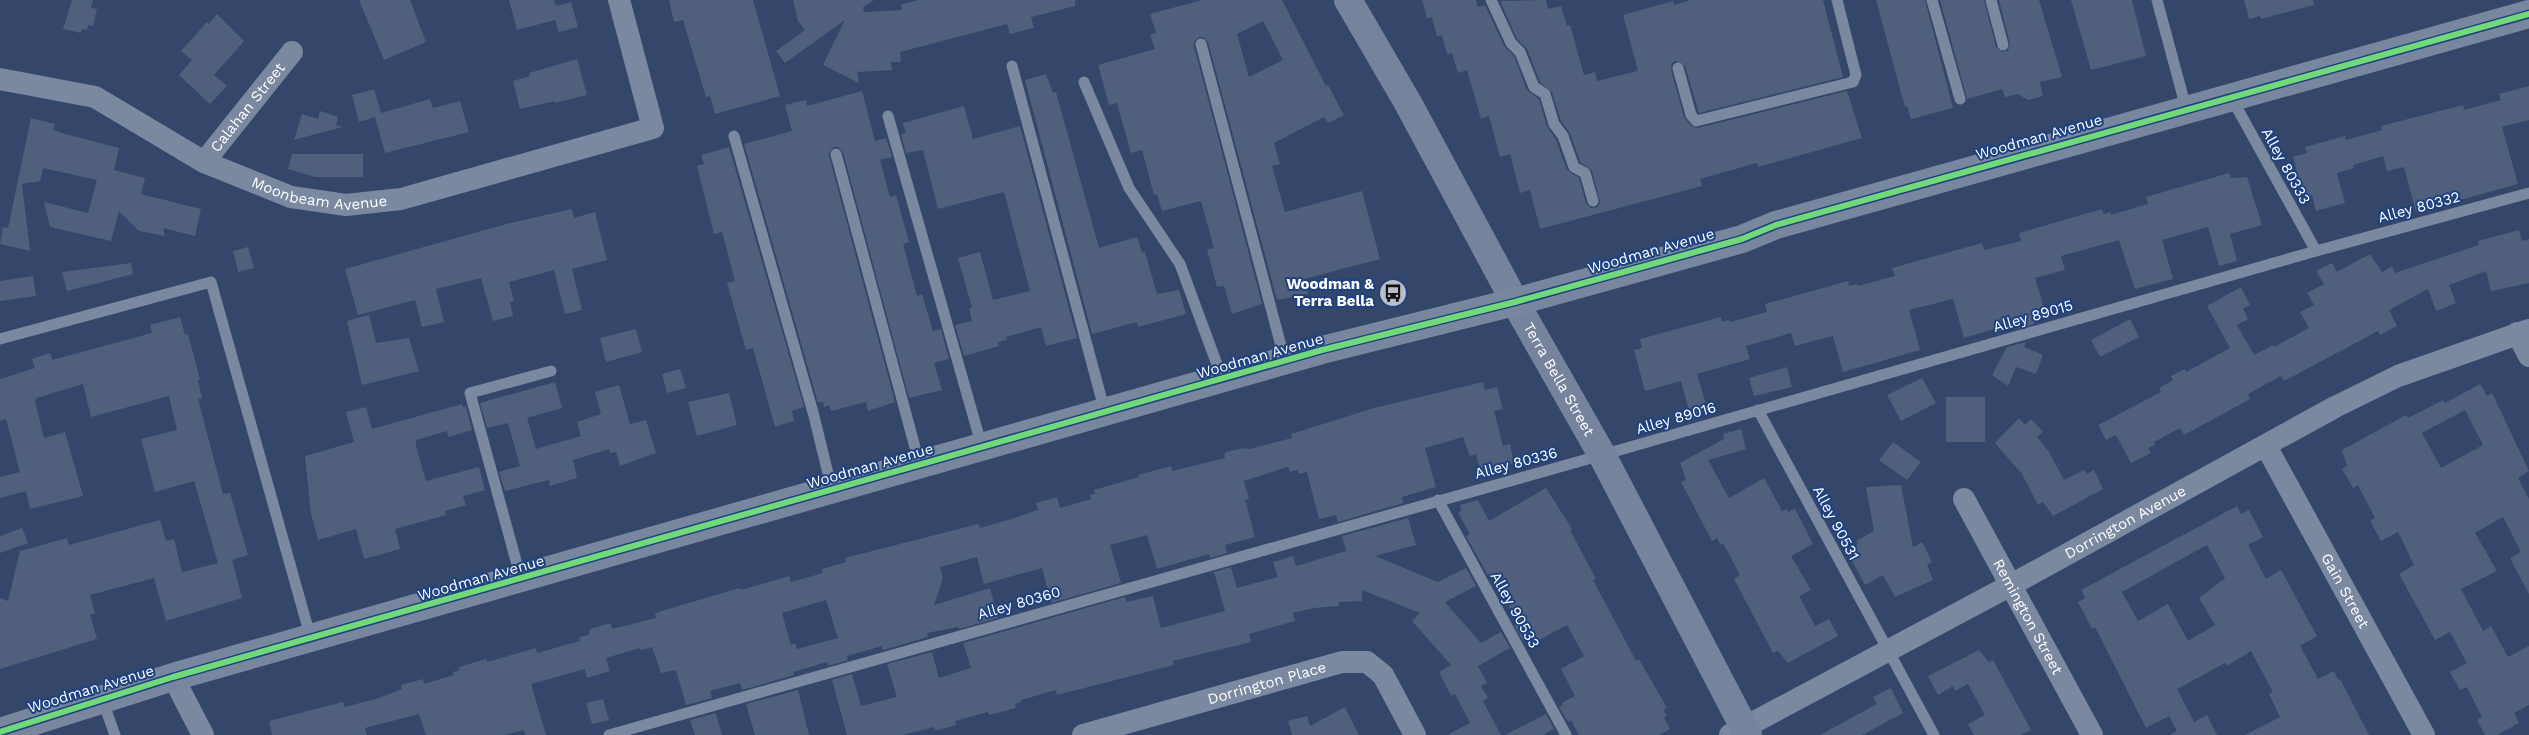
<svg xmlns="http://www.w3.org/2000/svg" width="2529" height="735" font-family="'Work Sans',sans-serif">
<rect width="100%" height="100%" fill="#34476a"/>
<path fill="#505f7b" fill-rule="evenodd" d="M72,0H93L91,8L97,9L93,26L88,25L87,30L82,29L81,33L63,29Z
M359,0H410L426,42L384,60Z
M509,0H554L556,6L571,2L578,27L559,32L555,20L517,30Z
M669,0H753L780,96L715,114L710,96L706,97L683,20L674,22Z
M793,0H874L863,7L864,12L902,10L901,5L918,0H1075V6L1031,17L1034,28L1010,34L1007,24L900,52L901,62H891L892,70L857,72L859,83L823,65L845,20L785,63L776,51L805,30L798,21Z
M1202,0H1282L1326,86L1328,85L1344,115L1328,123L1324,117L1274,143L1280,164L1272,166L1285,212L1362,191L1380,259L1304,279L1308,294L1277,300L1208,42L1203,37H1199L1194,42V46L1262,304L1232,314L1224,286L1217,287L1207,250L1214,248L1201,201L1162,211L1157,194L1154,195L1142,150L1131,153L1117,103L1109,105L1098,65L1155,49L1150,35L1156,33L1150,14ZM1263,21L1283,60L1249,77L1237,34Z
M1422,0H1476L1478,7L1485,5L1504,46L1514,56L1527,90L1539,99L1547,126L1556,140L1567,170L1579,178L1586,203L1591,208L1598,207L1600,202L1592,171L1580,162L1570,133L1561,121L1552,92L1540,82L1527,49L1517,39L1500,1L1546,0L1548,9L1561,6L1567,26L1570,25L1584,75L1595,72L1597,81L1638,71L1623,15L1673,1L1674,5L1690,0H1823L1843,77L1699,113L1685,66L1676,61L1672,63L1671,70L1684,117L1691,126L1698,128L1847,91L1862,138L1758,167L1757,163L1700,179L1702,186L1540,229L1530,190L1520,193L1510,154L1500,157L1489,116L1481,119L1467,70L1458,73L1452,53L1447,54L1442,35L1437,36L1432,17L1427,18Z
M1876,0H1925L1953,108L1911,119L1907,106L1905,107Z
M1940,0H1984L1996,47L2002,52L2008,51L2010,44L1999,0H2039L2062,77L2040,82L2043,96L2028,100L2018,94L2005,97L2002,89L1967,99Z
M2071,0H2132L2146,56L2091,70Z
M2244,0H2313L2314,5L2261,19L2260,16L2249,19Z
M217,14L244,41L214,75L227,86L210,104L179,75L192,60L181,51L207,22L209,24Z
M577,59L587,95L555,103V101L520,109L513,81L530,76L529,73Z
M1046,74L1053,93L1056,92L1099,248L1137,237L1142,253L1145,252L1157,294L1179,290L1186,314L1138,327L1137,322L1092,334L1025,80Z
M2529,86V120L2502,127L2518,184L2416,212L2404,167L2387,171L2383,156L2353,165L2354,168L2337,173L2345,203L2316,211L2312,195L2304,197L2293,157L2307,153L2305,147L2345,136L2346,140L2382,130L2381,126L2463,105L2464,110L2501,100L2499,94Z
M374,89L381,113L430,99L433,108L460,101L469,132L385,153L375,117L359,122L352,95Z
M862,91L875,141L886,138L892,157L880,160L890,197L896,195L909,242L903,244L917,296L922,294L933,331L941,329L949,359L934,363L942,390L909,398L843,152L838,147H834L829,152V156L895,402L868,411L866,402L831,411L829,405L824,407L823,401L818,403L744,144L792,131L785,105L806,100L807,106Z
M964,106L973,139L1020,126L1077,338L1046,346L1041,327L1006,337L1007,340L998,342L999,346L964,356L955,325L972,321L969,308H972L958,258L980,252L993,300L1030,291L1004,192L938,209L923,150L906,153L901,134L906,133L903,123Z
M320,111L338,117L336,125L342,127L294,140L302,114L318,119Z
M31,118L55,124L53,130L65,134L119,148L114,170L145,178L141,194L201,209L195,236L163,228L165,236L139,231L119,211L111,241L50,227L44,202L88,213L97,180L43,168L40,181L22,184L30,251L0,244L3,227L8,228Z
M729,147L804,407L792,411L794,421L775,427L753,348L746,350L727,283L735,281L722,232L714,234L697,166L704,164L701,155Z
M292,154H363V177H315L288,169Z
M2229,173L2231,178L2247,177L2262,225L2230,234L2237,261L2219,266L2208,227L2162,240L2173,279L2135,289L2119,240L2061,256L2065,270L2035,278L2046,314L2036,317L2034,324L2017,329L2019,325L1998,331L1997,328L1964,338L1953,299L1909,310L1920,350L1843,372L1833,336L1795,346L1791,333L1746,346L1750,359L1697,374L1708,411L1690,415L1681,381L1645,391L1634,350L1642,348L1640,339L1721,317L1722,322L1729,320L1730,322L1767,312L1765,304L1848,281L1849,286L1857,284L1858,286L1895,276L1892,268L1982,243L1984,250L2021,241L2019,233L2102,209L2103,214L2111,212V215L2148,204L2146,197Z
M572,209L574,218L595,212L607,260L572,269L582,310L565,314L554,270L509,282L514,301L510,302L513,316L493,321L481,278L436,289L444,322L422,327L415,300L358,315L345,269L510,223Z
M2519,230L2522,241L2529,239V283L2491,291L2486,271L2449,285L2456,303L2436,311L2428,289L2389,310L2397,326L2380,335L2378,331L2284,381L2281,376L2248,394L2250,399L2184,435L2180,428L2154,442L2155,445L2148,448L2151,453L2131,463L2116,435L2106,440L2098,425L2161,392L2159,388L2173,380L2171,376L2185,369L2186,372L2230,348L2207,306L2241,287L2250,305L2243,309L2248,319L2237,325L2254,355L2273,345L2274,347L2309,328L2300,312L2314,305L2307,293L2324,284L2316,271L2332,263L2337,272L2370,254L2382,272L2392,266L2395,273L2479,245L2478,241Z
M248,247L254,268L238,272L233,251Z
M131,263L133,274L67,291L62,272Z
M33,276L36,296L0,301V281Z
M369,315L376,343L409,338L419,371L362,385L347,321Z
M180,317L185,335L188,334L200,379L198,380L202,398L198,399L223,494L230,493L248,555L232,560L242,598L166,621L154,578L90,595L95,613L90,615L97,639L0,669V598L8,601L20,551L67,538L69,545L160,520L166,541L174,539L182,572L218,563L194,481L155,492L141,439L177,430L169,396L91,417L83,384L37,398L35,401L44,438L65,432L83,496L30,509L26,491L0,498V477L20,472L6,419L0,421V379L35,368L32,359L50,353L52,360L152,333L150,325Z
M2130,319L2139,337L2100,357L2091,340Z
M636,329L642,352L606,362L600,338Z
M2026,342L2024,347L2043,355L2036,374L2016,367L2008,386L1992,375L2007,347Z
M1787,367L1792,387L1754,396L1749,378Z
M680,369L686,388L667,393L662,374Z
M1922,378L1936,403L1901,421L1887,395Z
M555,382L562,408L527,418L536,449L581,436L577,422L601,414L595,392L619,385L630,424L646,420L656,453L620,466L616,452L610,453L609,449L573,460L577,478L550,486L549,480L505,491L499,472L520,466L508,423L487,428L480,403Z
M1483,382L1485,390L1497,387L1503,409L1494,411L1503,446L1510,444L1514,463L1481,474L1476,454L1470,456L1463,437L1425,448L1436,487L1402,497L1403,503L1338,522L1336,515L1319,519L1307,472L1299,474L1298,470L1290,472L1288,467L1244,481L1249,499L1245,500L1255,537L1225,545L1227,553L1210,558L1209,554L1157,569L1147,535L1110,545L1121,583L1051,603L1042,568L984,584L977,557L940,567L943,578L934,605L990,588L998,618L959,629L958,627L927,633L928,637L883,650L882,646L847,656L848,660L828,666L827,662L793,672L794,675L742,690L740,683L710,691L712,698L686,705L676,670L661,673L652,647L641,650L640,648L606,658L610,671L587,678L585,669L531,684L546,735H525L524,730L504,735H426L419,714L365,728L367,735H272L269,721L343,702L345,707L379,698L402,689L401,685L423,679L424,684L454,675L453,672L460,670L459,667L486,659L487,662L536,648L537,653L580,641L579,637L589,635L590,629L607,624H611L612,629L656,618L655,614L661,611L740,588L741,590L789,576L791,582L823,573L822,569L846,562L845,558L978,524L980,528L1014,518L1038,510L1036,503L1057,497L1060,508L1091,499L1090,495L1095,494L1094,490L1139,477L1138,475L1171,466L1172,471L1225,458L1224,455L1226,452L1243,448L1250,449L1292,438L1291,434L1374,408ZM826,600L838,638L797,649L795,643L791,645L782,613Z
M2480,384L2487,396L2492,393L2529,471L2518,478L2529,499V594L2510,558L2521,552L2503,517L2475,533L2497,571L2461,589L2483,631L2491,626L2508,657L2529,646V705L2514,713L2519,723L2497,735H2485L2477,720L2482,717L2467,687L2460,690L2450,672L2467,663L2450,632L2435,640L2399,574L2414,565L2398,532L2381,541L2370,521L2375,518L2358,485L2353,488L2342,469L2347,466L2342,450L2406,415L2408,418L2443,400L2445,403ZM2465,410L2483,445L2441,468L2422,433Z
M729,393L737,425L697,436L688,402Z
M1946,397H1985V442H1946Z
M462,404L463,407H466L472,430L448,437L447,431L416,440V446L426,481L479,467L485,490L463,496L466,505L445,511L446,515L395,529L400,549L364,559L356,529L318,540L311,514L305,456L354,442L346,412L366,407L372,429Z
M2019,418L2025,425L2031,419L2043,432L2037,437L2049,452L2064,480L2084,470L2087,474L2094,470L2103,489L2053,516L2043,502L2038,505L2022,474L1995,443Z
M1741,429L1746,449L1708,460L1729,498L1764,478L1782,511L1787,509L1788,512L1795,509L1813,544L1791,556L1811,590L1799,596L1815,626L1829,619L1838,636L1788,663L1778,651L1773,653L1734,579L1740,575L1723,543L1721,545L1717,538L1712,541L1681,482L1686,480L1680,463L1724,439L1723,434Z
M1893,442L1921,462L1907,480L1879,460Z
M1901,485L1913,547L1922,542L1932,562L1927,565L1933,580L1895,597L1883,575L1865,585L1846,550L1858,544L1856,541L1874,531L1866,487Z
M1546,488L1572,529L1570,530L1596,579L1593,580L1636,661L1639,659L1667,708L1663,710L1667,716L1664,718L1670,729L1659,735H1579L1571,720L1568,722L1559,707L1563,705L1562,703L1575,696L1561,669L1584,656L1567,625L1530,645L1527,639L1523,641L1514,625L1518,623L1494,578L1490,579L1466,536L1470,534L1458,513L1461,511L1460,505L1478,500L1489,521Z
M2237,506L2241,514L2249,510L2263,537L2248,545L2266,579L2281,570L2317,636L2300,646L2318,679L2334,671L2338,680L2340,679L2369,735H2245L2280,717L2269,694L2273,692L2251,651L2227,666L2225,663L2177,689L2194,722L2207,715L2217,735H2170L2177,731L2169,716L2146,728L2095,627L2092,629L2078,602L2085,598L2081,590ZM2207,545L2225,578L2199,598L2215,625L2188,641L2168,604L2138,621L2122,592Z
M1408,518L1416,545L1375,556L1438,582L1466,568L1476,586L1445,602L1481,643L1501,632L1510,648L1478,666L1487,683L1481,686L1488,698L1483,701L1501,735H1447L1470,723L1455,694L1451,696L1439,672L1451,665L1412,621L1420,613L1362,590V601L1339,602V606L1314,608L1293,613L1295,621L1249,634L1251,642L1173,661L1174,665L1057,695L1056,690L1021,700V702L1015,704L1016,708L989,715L988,712L955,721L956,725L935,731L934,727L903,735H847L832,680L852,674L861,706L897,697L887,664L932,652L939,678L971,668L963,643L1125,597L1127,602L1153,596L1161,628L1225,611L1214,572L1231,567L1237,588L1278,577L1273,562L1293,556L1296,566L1346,551L1342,536Z
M22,528L28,543L0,553V536Z
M1979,650L1989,662L1993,660L2031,730L2020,735H1974L1968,724L1985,715L1968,684L1955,691L1953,686L1938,695L1928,676Z
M1891,688L1903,713L1862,735H1820L1877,704L1873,697Z
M798,690L809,735H755L746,704Z
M603,699L609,720L592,724L586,703Z
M1345,707L1359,735H1292L1288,721L1307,716L1310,726Z
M716,713L722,735H695L690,720Z
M1546,714L1554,729L1543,735H1505Z"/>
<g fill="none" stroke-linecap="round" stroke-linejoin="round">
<path stroke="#7a88a0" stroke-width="11" d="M1491,0L1511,43L1520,52L1534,87L1545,94L1554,124L1563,136L1574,167L1585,173L1593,201
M1932,0L1960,99
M1991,0L2003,45
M2157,0L2186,108
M1201,44L1285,361
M1012,66L1105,412
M1678,68L1691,115L1696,121L1853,82L1856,75L1837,0
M1084,82L1129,188L1180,264L1222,378
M2231,97L2316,251
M888,116L982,447
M734,136L814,416L832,490
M836,154L920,466
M0,339L211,282L311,639
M1758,410L1934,735
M1438,500L1566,735
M521,579L470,393L551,371
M102,699L115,735
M609,735L1602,455L2316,251L2529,193"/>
<g stroke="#7a88a0" stroke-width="22">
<path id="s1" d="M0,79L95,97L204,162L291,197L346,205L401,199L653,128L619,0"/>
<path id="s2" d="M204,162L292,52"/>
<path d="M2517,333L2529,356"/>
<path id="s3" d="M2266,446L2424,735"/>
<path id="s4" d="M1964,499L2092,735"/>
<path d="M173,677L203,735"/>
<path id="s5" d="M1083,735L1342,662H1367L1383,675L1415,735"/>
<path id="s6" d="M1730,735L2011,585L2335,407L2398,376L2529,330"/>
</g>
<path stroke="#75839d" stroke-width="28" id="s7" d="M1348,0L1408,103L1515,302L1602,455L1748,735"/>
<path stroke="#78879e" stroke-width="28" d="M0,732L173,677L1322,350L1515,302L1627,271L1742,239L1776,225L2529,14"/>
<g stroke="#1e4180" stroke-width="9">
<path id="cycleway" d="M0,732L173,677L1322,350L1515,302L1627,271L1742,239L1776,225L2529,14"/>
</g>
<use href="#cycleway" stroke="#71d979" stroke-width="6"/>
</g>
<defs>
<g id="bus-disc" transform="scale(1.4375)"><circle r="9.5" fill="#b8bfcb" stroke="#1e4180"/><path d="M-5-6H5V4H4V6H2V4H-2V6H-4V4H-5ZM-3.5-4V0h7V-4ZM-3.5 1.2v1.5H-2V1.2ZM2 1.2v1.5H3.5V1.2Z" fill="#111"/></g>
</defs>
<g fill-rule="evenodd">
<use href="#bus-disc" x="1393" y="293"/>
</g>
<g text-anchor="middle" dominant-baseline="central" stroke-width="4" stroke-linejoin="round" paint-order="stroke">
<g font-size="15" fill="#fff" stroke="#1e4180">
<text stroke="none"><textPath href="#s2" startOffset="70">Calahan Street</textPath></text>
<text transform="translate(2039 137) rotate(-16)">Woodman Avenue</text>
<text transform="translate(2286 166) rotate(61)">Alley 80333</text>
<text stroke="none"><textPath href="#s1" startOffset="345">Moonbeam Avenue</textPath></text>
<text transform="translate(2419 207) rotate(-15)">Alley 80332</text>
<text transform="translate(1651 251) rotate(-16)">Woodman Avenue</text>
<text transform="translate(2033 316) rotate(-16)">Alley 89015</text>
<text transform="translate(1260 356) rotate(-16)">Woodman Avenue</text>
<text stroke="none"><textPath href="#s7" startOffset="434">Terra Bella Street</textPath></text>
<text transform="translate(1676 418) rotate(-16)">Alley 89016</text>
<text transform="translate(1516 463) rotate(-15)">Alley 80336</text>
<text transform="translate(870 466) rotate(-16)">Woodman Avenue</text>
<text stroke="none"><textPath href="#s6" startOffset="449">Dorrington Avenue</textPath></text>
<text transform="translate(1836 523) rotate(62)">Alley 90531</text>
<text transform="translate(481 578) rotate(-16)">Woodman Avenue</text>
<text stroke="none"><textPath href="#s3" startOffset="165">Gain Street</textPath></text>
<text transform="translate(1019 603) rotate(-16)">Alley 80360</text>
<text transform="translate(1515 610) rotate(61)">Alley 90533</text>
<text stroke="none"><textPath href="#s4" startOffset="134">Remington Street</textPath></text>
<text stroke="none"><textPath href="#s5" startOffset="191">Dorrington Place</textPath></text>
<text transform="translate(91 689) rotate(-17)">Woodman Avenue</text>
</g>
<g font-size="15" font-weight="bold" fill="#fff" stroke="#1e4180" text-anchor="end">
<text x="1374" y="284">Woodman &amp;<tspan x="1374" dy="17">Terra Bella</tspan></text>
</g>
</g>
</svg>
